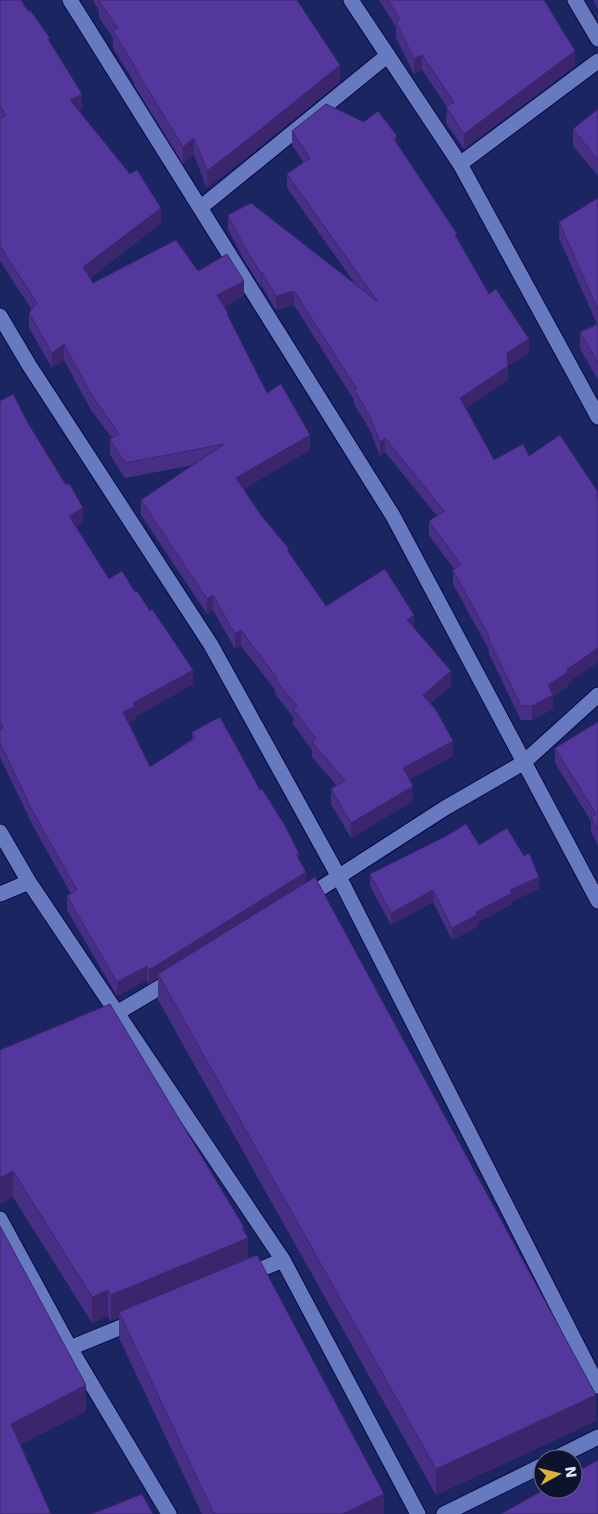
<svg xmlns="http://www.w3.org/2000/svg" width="598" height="1514" font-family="'DejaVu Sans',sans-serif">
<rect width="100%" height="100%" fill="#1b2562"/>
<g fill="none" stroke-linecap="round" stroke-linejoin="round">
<g stroke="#090845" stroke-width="17">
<path id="minor" d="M70,0L393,516L598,901
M351,0L460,164L598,417
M575,0L598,39
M460,164L598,61
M200,208L388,55
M0,316L29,365L211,645L339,877L598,1386
M0,832L29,882L283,1260L418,1514
M0,894L29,882
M304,899L445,808L523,763L598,695
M110,1017L174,979
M0,1219L70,1348L169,1514
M245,1276L283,1260
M70,1348L136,1321
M554,1459L598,1437
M444,1514L543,1465"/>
</g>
<use href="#minor" stroke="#687abf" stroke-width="15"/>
</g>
<path fill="#482f86" d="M0,0L28,11L50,43L82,109L79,111L161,223L90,278L93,283L198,271L244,296L224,307L228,316L267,393L310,450L243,489L289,553L326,606L414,629L451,686L430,703L453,756L410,779L413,801L351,838L331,804V789L337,786L312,757V750L293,724V717L275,694V690L241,646L235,649L213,610L207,614L141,515V500L193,465L125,478L110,455V439L112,438L91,410L64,360L52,368L29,328V313L32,310L0,261Z
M93,0H297L340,82L261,146L207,188L194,155L183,164L134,85V82L113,48V38L99,18V11Z
M379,0H544L575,66L464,149L446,123L447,107L422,70L414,74L396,38V27Z
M594,0H598V9L594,2Z
M598,109V176L573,146V129Z
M292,131L397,144L457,238L489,294L529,353L508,366V380L466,408L494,460L529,456L598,492V662L568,682V686L553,696V709L532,720H521L489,654V650L453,584V570L454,569L429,535V521L437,516L385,452L380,456L370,430L354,404V400L294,305L276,310L262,286L261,287L244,260L228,229V215L356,285L287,188V174L304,163L292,145Z
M598,198V380L580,349V332L597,324L559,238V222Z
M0,401L29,425L83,522L76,526L109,579L135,592L193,684L135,717V720L128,723L150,767L192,739V732L260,790L299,854V860L306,882L596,1421L436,1495L158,1000V978L149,984L147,980L117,996L67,910V896L71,894L33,826L0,757Z
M598,722V845L591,832V821L555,763V748Z
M479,845L539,889L512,901V904L477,923V927L452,940L433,902L391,925L370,886V874Z
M0,1050L244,1231L248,1259L384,1514H202L119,1338V1318L111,1321L108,1316L92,1323L13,1197L0,1204Z"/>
<path fill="#3b266d" d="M575,51V66L464,149V134Z
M422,55V70L414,74V59Z
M340,65V82L261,146L207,188V171Z
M82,94V109L70,115V100Z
M397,136V150L394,139Z
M194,138V155L183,164V147Z
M161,208V223L83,283V267Z
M262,272V286L261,287V273Z
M244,281V296L217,311V295Z
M294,291V305L276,310V296Z
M529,339V353L508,366V380L460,412V398L507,353Z
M64,344V360L52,368V353Z
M310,435V450L236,494V478Z
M385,438V452L380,456V442Z
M83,508V522L69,530V516Z
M213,595V610L207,614V599Z
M414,615V630L407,620Z
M241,630V646L235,649V634Z
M598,648V662L568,682V686L553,696V709L532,720V706L548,685L566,670Z
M193,670V684L135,717V720L123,726V712L133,703Z
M451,671V686L423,710V695Z
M453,741V756L403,783V768Z
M413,786V801L351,838V823Z
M306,872V886L158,974V978L149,984V970Z
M539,877V889L512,901V904L477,923V927L452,940V928L510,890Z
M433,890V902L391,925V913Z
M147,966V980L117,996V982Z
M13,1171V1197L0,1204V1178Z
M244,1227V1240L248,1238V1264L119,1312V1318L111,1321V1295Z
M108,1290V1316L92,1323V1297Z
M86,1385V1411L11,1450V1424Z
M596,1395V1421L436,1495V1469Z
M384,1494V1514H343Z"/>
<path fill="#54379c" stroke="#3b266d" d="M0,0H21L28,11L30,10L50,38L48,39L82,94L70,100L130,174L137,170L161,208L83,267L93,283L176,240L198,271L227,254L244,281L217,295L228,313L227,314L267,393L281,384L310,435L236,478L260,514L289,549L287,550L326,606L385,569L414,615L407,620L451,671L423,695L436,710L453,741L403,768L413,786L351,823L331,789L345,781L312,742L316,739L293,709L297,706L275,679L277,678L241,630L235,634L213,595L207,599L141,500L224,444L125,463L110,439L119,434L91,394L64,344L52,353L29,313L37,303L0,246V119L6,115L0,106Z
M101,0H297L340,65L261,129L207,171L194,138L183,147L134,67H135L113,31L118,28L99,1Z
M388,0H544L575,51L464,134L446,107L454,102L422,55L414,59L396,22L400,19Z
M326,104L364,122L378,111L397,136L394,139L457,234L455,235L489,294L496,289L529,339L507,353L508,366L460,398L494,460L523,444L529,456L560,435L598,492L596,494L598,498V648L566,670L568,672L548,685L553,695L532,706H521L489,640V636L453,570L461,565L429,521L444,511L385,438L380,442L370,416L354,390L357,389L294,291L276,296L262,272L261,273L244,246L228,215L251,203L378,302L287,174L310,158L292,131Z
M598,109V160L573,129Z
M598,198V310L559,222Z
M598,324V363L580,332Z
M13,394L29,425L66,485L69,483L83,508L69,516L109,579L122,571L135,592L137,591L150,611L152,609L193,670L133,703L135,706L123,712L150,767L195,738L192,732L220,717L260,790L262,789L284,824L299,854H296L306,872L149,970L147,966L117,982L67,896L77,890L33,812L0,743V729L3,728L0,721V401Z
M598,722V830L591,817L596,814L555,748Z
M466,824L479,845L507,828L524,856L529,853L539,877L510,890L512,893L476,912L477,915L452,928L433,890L391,913L370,874L450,834Z
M315,877L596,1395L436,1469L158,974Z
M110,1004L244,1227L242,1228L248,1238L111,1295L108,1290L92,1297L13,1171L0,1178V1050Z
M0,1226L86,1385L11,1424L51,1514H0Z
M257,1255L384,1494L343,1514H214L119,1312Z
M598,1460V1514H501L545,1489H573V1474Z
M142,1494L153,1514H92Z"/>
<g transform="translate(558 1474) rotate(82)"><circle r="24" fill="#0d132d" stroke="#616881"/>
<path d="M0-4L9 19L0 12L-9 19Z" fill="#d9b334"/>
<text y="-8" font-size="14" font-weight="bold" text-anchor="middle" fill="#dfe7fe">N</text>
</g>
</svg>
